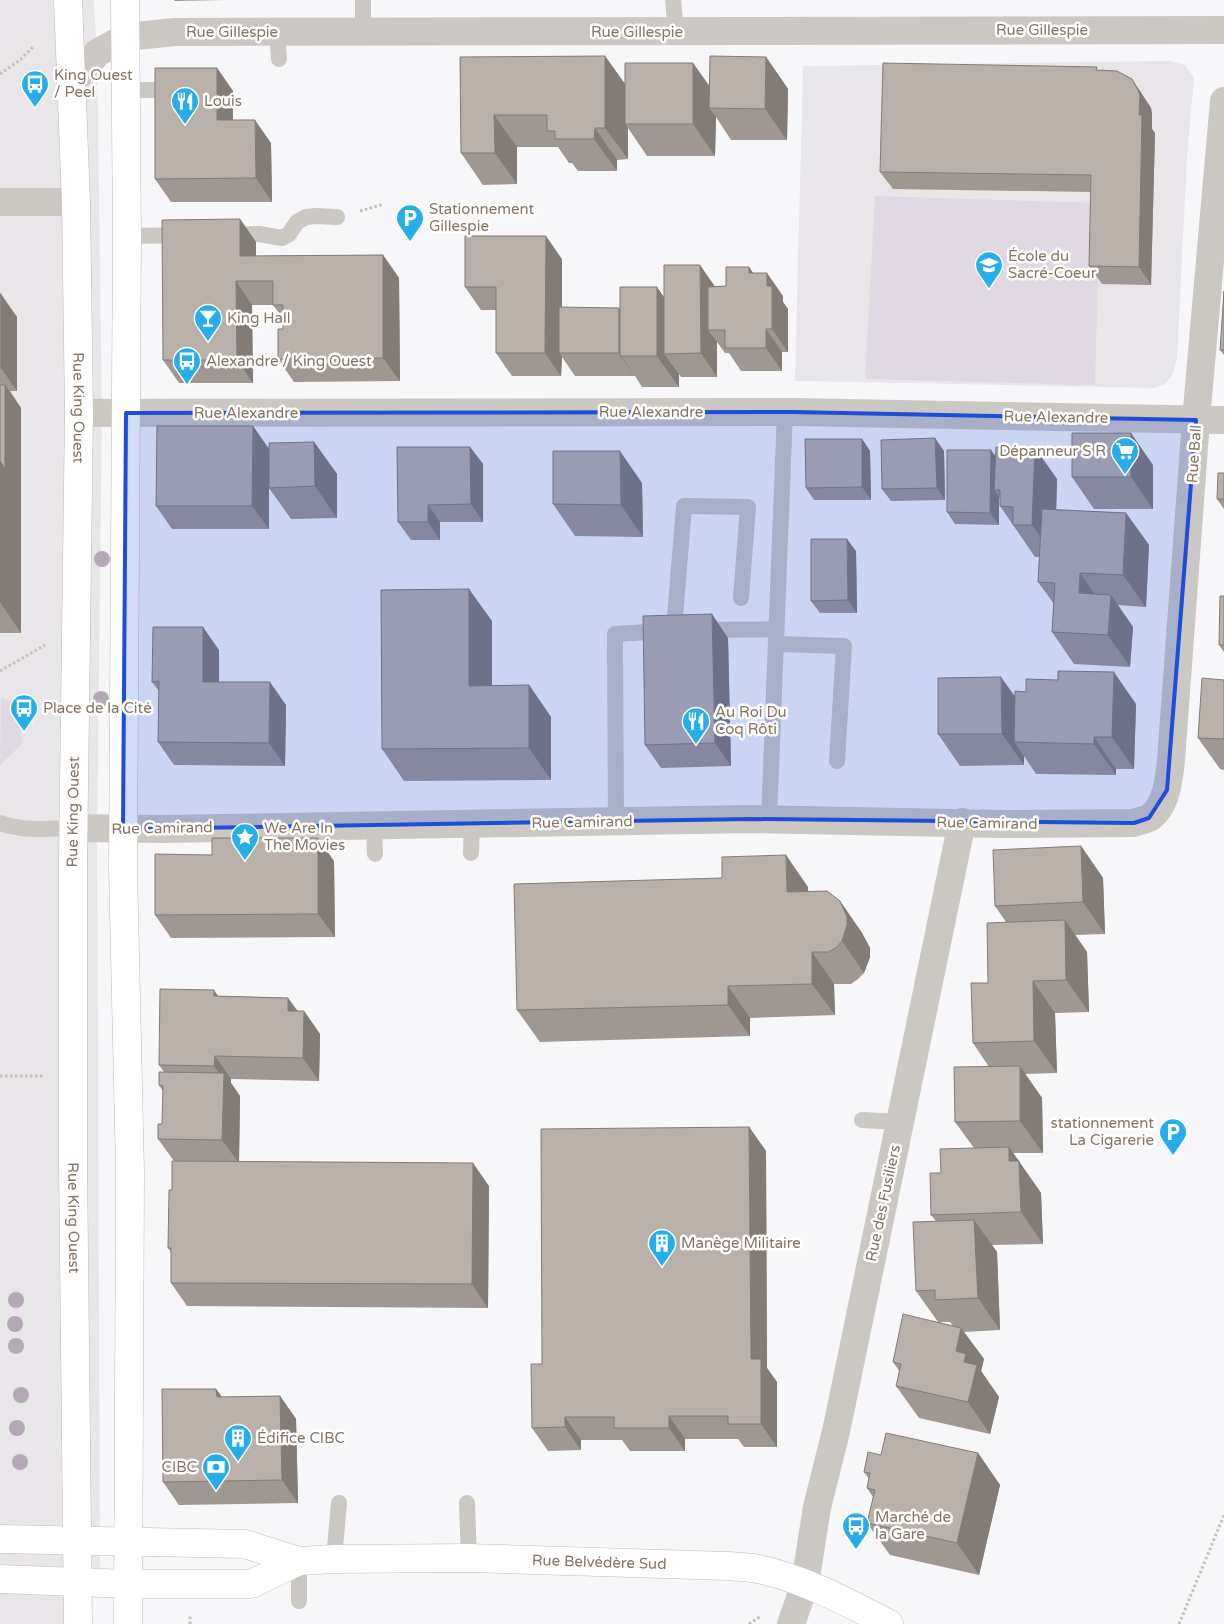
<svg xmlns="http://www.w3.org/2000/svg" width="1224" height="1624" font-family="'Varela Round',sans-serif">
<rect width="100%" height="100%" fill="#f7f7fa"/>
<path fill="#e8e6e8" d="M0,0H94L97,53L102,413L97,838L100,1565L87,1624H0Z
M1170,61L1185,65L1194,78L1187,157L1177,359L1173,374L1165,384L1154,388L795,381L803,66Z"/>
<path fill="#dfd8e2" d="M875,196L1100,203L1095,385L865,379Z
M1,698L20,705L22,744L0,765Z"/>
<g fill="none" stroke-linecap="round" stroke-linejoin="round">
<g stroke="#c0bab4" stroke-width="29">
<g id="secondary">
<path id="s1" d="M0,1539L245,1544L299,1561L334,1559L469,1558L728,1566C738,1567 748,1567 758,1569C802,1578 849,1603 889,1624"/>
<path d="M0,1579L128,1584H251L299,1561"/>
</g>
</g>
<g stroke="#beb9b3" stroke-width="29">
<g id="primary">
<path id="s2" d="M68,0L76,202L79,413L73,860V1162L78,1624"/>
<path d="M125,0L127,236L123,868L130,1171L128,1624"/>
</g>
</g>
<path stroke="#c2c0bc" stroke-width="3" stroke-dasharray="2.5 2.5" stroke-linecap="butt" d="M0,74L20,60L33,47
M360,211L384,204
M0,671L45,645
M0,1076H44
M190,1624V1615
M749,1624L761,1616
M1179,1624L1224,1515"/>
<path stroke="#cbc7c2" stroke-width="16" d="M363,0V32
M673,0L676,32
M277,32L279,59
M125,90H175
M229,235L259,234L282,238L289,234L297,222L306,217L316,216L337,217
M127,236L185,235
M674,630L684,506L748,507L741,598
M702,630L776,629
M776,644L844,646L837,761
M769,819L785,412
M616,822L615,634L665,631
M0,823C23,831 48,829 73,828
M374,824L375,854
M471,853L472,824
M862,1120L900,1122
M467,1503L469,1558
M334,1559L339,1503
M299,1561V1601"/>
<path stroke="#cbc7c2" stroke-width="28" d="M70,87L97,53L126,37L175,32L1224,30
M0,202H76
M79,413L794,412L1224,420
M73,828L162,829L751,819L1003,824L1134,823C1138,821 1145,820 1149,818C1167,806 1169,778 1171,760L1196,420L1224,101
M791,1624L805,1584L817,1507L837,1427L962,822"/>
<use href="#secondary" stroke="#fff" stroke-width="28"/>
<use href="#primary" stroke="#fff" stroke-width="28"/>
</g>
<g fill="#b4a8b7">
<circle cx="102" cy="559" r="8"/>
<circle cx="101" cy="699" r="8"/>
<circle cx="16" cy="1300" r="8"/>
<circle cx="15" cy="1324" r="8"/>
<circle cx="16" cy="1346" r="8"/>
<circle cx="21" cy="1395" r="8"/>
<circle cx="17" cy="1428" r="8"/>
<circle cx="20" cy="1462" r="8"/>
</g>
<path fill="#9f9791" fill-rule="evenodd" d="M174,0H225L175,1Z
M605,56L625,84L709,86L766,57L788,89L787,140H731L716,117L715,156H647L628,128V159L617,160V171H578L572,163H569L558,147H517V184L483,185L461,153L460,57Z
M217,68L233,91V120L271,143L272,202H171L155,179Z
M1099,70L1132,79L1151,108L1152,114V129L1155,133L1151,285L1102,284L1089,266L1091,192L893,189L880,172Z
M240,219L256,242V256L383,255L399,278L400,381L294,382L278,359L283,329V318L273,305H252L253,383H179L163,360Z
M562,259V307L620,309L657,287L664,298L716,287L726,286L749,267L753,273L783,296V302L788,309V352H782V371H741L729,353H725L717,342V377H681L679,374V387H642L635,376H575L562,357L561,376H512L496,353V310H481L465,287Z
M1224,291V355L1220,350Z
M0,294L17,317V391H10L21,408V633H0Z
M253,426L269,449L314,442L337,474V518L291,519L269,488V477V529H172L156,506Z
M862,439L870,451L871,500H814L806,488Z
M470,447L483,464V522H440V540H411L398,522Z
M1035,448L1057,479L1056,510L1126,513L1149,545L1146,607L1118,605L1133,627L1130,667L1074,664L1052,632L1054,604L1038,582L1040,557H1035L1000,506V498L999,497V525L955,524L947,512L995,456Z
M944,451L945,500L891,501L882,489Z
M1153,465V509H1094L1072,477Z
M1224,473V509L1217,499Z
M642,483L643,537L575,536L553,504Z
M856,551L857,613H820L811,601Z
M1224,596V652L1219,645Z
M492,621V685H529L551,717V780L404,781L382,749Z
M728,638L731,766L661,768L645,745Z
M219,650V682L286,705L285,766L174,765L158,742L159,691L152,682Z
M1224,680V770L1220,769L1198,738Z
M1015,697L1136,704L1134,769H1116V775L1036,774L1024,756V765L960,766L938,734Z
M1081,846L1103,878L1105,934L1075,935L1087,952L1089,1012L1055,1013L1057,1073L1025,1074L1042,1098L1043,1153H1013L1041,1193L1043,1244L992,1245L997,1252L1000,1330L964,1332L984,1359L981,1371L999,1397L990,1434L919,1418L896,1386L900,1372L893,1362L938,1322L916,1291L936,1221L931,1215L941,1173L974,1148L955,1122L989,1067L973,1043L988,983L1006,922L995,906ZM939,1322H950L953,1326Z
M212,855L334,861L335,937L171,938L155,915Z
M808,887V891L840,901L862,933L870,948V957L864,973L858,979L851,984H834L835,1015L750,1018V1036L540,1042L517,1010Z
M218,996L288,998L298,1011H304L320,1034L319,1081L231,1079V1083L240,1096L239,1161L489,1186L488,1308L187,1306L171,1283V1252L168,1248L174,1161L158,1139L162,1124L163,1091L159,1085L164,1072L159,1065Z
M749,1127L766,1151L767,1368L777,1382V1447H744L738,1439H685V1451H630L622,1440H581V1450L548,1451L532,1428L542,1364Z
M216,1389L222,1397L280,1396L296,1419L298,1503L179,1505L163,1482Z
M978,1453L1000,1485L979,1575L890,1555L867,1523L873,1497L867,1488L869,1479L864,1472L881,1455Z"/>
<path fill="#827b76" d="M605,56L627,87L625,124L628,128V159L605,128Z
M766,57L788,89L787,140L765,109Z
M693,63L716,95L709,108L716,117L715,156L693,124Z
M217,68L233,91V143L217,120Z
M1132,79L1151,108L1152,114V129L1155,133L1151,285L1139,267V115Z
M494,115L517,147V184L495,153Z
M255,120L271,143L272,202L256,178Z
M595,128L617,160V171L594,139Z
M240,219L256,242V279L240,256Z
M546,236L562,259V353H559L562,357L561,376L545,353Z
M383,255L399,278L400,381L383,358Z
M700,265L716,288L708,330L717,342V377L701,353Z
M749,267L765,290L749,273Z
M767,273L783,296V302L788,309V352L772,329L767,286Z
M236,281L252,305L253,383L237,360Z
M657,287L679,319L664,354L679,374V387L657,356Z
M1,294L17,317V391L1,368Z
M619,308L635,331L620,356L635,376L619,353Z
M766,329L782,352V371L766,348Z
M5,385L21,408V633L0,602V461Z
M253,426L269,449V529L252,506Z
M1131,433L1153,465V509L1131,477Z
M935,438L944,451L945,500L937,488Z
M862,439L870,451L871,500L862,487Z
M314,442L337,474V518L315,486Z
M470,447L483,464V522L471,504Z
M1035,448L1057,479L1055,557L1032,525Z
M991,450L1000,462L994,490L999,497V525L990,513Z
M620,451L642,483L643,537L621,505Z
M428,505L440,522V540L428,522Z
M1126,513L1149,545L1146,607L1123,575Z
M847,539L856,551L857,613L848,600Z
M1080,573L1102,605L1079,593Z
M469,589L492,621V717L469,686Z
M1111,595L1133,627L1130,667L1108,635Z
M712,614L728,638L731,766L715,743Z
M203,627L219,650V705L203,682Z
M1114,672L1136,704L1134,769L1112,737Z
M1001,677L1024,709L1014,742L1024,756V765L1002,734Z
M270,682L286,705L285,766L269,743Z
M529,685L551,717V780L529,748Z
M1094,737L1116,769V775L1094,744Z
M318,838L334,861L335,937L318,914Z
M1081,846L1103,878L1105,934L1083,902Z
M786,855L808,887L809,923L787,892Z
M840,901L862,933L870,948V957L864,973L842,941Z
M1065,920L1087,952L1089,1012L1066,980Z
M812,952L834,984L835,1015L812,984Z
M1033,981L1055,1013L1057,1073L1034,1041Z
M728,986L750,1018V1036L728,1005Z
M214,990L230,1013L214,996Z
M288,998L303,1020L304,1011L320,1034L319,1081L303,1058L288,1011Z
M215,1056L231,1079V1083L240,1096L239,1163L222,1140L224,1080L214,1066Z
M1020,1066L1042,1098L1043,1153L1020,1121Z
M749,1127L766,1151L767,1368L777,1382V1447L761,1424L751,1359Z
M1009,1147L1041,1193L1043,1244L1021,1212L1009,1161Z
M473,1163L489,1186L488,1308L472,1284Z
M974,1220L997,1252L1000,1330L978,1298Z
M961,1328L984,1359L981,1371L999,1397L990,1434L968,1402L956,1351Z
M216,1389L233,1412L217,1397Z
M280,1396L296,1419L298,1503L282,1480Z
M669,1416L685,1439V1451L669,1428Z
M565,1417L581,1440V1450L565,1427Z
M978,1453L1000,1485L979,1575L957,1543Z"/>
<path fill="#b9b0a9" stroke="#827b76" d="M605,56V128H595L594,139H555V131H547V115H494L495,153H461L460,57Z
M710,56L766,57L765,109L709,108Z
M625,63H693V124H625Z
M883,63L1097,67L1096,70L1117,71L1132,79L1138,90L1140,96L1139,115H1142L1139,267L1089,266L1091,175L880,172Z
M155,68H217V120H255L256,178L155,179Z
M240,219V256L383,255V358L278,359V329H283V305H273V281H236L237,360H163L162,220Z
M465,236H546L545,353H496V287H465Z
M664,265H700L701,353L664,354Z
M726,267H749V273H767V286H772V329H766V348H725V330H708V287L726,286Z
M620,287H657V356H620Z
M1224,291V350H1220Z
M0,294H1V368H0Z
M559,307L619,308V353H559Z
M0,385H5V469L0,461Z
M157,426H253L252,506H156Z
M1072,433H1131V477H1072Z
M935,438L937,488L882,489L881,440Z
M805,439H862V487L806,488Z
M314,442L315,486L269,488V443Z
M397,447H470L471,504L428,505V522H398Z
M996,447L1035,448L1032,525H1013V507L1000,506V490H994Z
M947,450H991L990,513L947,512Z
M553,451H620L621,505L553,504Z
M1218,473H1224V499H1217Z
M1042,509L1126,513L1123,575L1080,573L1079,593L1111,595L1108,635L1052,632L1055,583L1038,582Z
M811,539H847L848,600L811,601Z
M469,589V686L529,685V748L382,749L381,590Z
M1220,596H1224V645H1219Z
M712,614L715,743L645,745L643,616Z
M153,627H203V682H270L269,743L158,742L159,681L152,682Z
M1058,671L1114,672L1112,737H1094V744L1014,742L1015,691L1026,692V679L1058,680Z
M1001,677L1002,734H938V678Z
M1202,678L1224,680V739L1198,738Z
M212,838H318V914L155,915V854L212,855Z
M1081,846L1083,902L995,906L993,850Z
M786,855L787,892L827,891L840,901L847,917V925L842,941L836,948L828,952H812V984L728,986V1005L517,1010L514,884L722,878V857Z
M1065,920L1066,980L1033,981L1034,1041L973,1043L971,983H988L987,923Z
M160,989L214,990V996L288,998V1011H304L303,1058L215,1056L214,1066L159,1065Z
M1020,1066V1121L955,1122L954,1067Z
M159,1072L224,1073L222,1140L158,1139V1124H162L163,1086L159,1085Z
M749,1127L751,1359H761V1424H728V1416H669V1428H614V1417H565V1427L532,1428L531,1364H542L541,1129Z
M1009,1147V1161H1019L1021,1212L931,1215L930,1173H941L940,1149Z
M172,1161L473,1163L472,1284L171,1283V1248H168L169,1190H172Z
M974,1220L978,1298L935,1300V1290L916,1291L913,1222Z
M903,1314L961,1328L956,1351L966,1354L964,1362L977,1365L968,1402L896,1386L901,1364L893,1362Z
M162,1389H216L217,1397L280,1396L282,1480L163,1482Z
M886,1433L978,1453L957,1543L867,1523L875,1490L867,1488L870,1473L864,1472L868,1452L881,1455Z"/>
<path fill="#1d4ed8" fill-opacity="0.2" stroke="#1d4ed8" stroke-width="4" stroke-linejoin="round" d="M794,412L1196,420L1167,790L1149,818L1134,823L751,819L123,829L126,413Z"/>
<defs>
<g id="bus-pin" transform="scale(1.4375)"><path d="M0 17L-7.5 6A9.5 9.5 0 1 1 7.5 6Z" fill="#27aeea" stroke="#fff"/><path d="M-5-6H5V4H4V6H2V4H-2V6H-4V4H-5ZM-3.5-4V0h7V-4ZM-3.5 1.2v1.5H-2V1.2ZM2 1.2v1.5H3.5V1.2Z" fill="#fff"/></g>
<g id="restaurant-pin" transform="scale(1.4375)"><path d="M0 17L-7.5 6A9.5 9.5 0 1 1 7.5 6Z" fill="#27aeea" stroke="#fff"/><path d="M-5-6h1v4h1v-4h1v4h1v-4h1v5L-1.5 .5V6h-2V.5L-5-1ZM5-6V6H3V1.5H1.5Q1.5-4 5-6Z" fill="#fff"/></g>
<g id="parking-pin" transform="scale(1.4375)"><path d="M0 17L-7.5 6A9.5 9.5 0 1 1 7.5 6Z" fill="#27aeea" stroke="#fff"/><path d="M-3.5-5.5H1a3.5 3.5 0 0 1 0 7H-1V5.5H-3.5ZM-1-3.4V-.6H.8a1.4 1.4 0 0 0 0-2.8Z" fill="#fff"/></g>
<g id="school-pin" transform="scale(1.4375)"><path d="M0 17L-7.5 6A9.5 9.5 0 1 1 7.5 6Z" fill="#27aeea" stroke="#fff"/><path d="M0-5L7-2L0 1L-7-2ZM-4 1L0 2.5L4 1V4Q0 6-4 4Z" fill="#fff"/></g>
<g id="bar-pin" transform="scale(1.4375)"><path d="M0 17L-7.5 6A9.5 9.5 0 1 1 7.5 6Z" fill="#27aeea" stroke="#fff"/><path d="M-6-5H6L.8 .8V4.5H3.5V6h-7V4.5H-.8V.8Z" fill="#fff"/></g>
<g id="supermarket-pin" transform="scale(1.4375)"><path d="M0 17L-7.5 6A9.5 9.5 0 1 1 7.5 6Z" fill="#27aeea" stroke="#fff"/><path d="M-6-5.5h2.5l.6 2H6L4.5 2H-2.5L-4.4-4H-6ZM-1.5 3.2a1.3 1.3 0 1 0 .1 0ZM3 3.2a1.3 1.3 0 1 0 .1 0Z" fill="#fff"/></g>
<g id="sight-pin" transform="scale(1.4375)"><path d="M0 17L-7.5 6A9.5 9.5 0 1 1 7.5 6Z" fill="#27aeea" stroke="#fff"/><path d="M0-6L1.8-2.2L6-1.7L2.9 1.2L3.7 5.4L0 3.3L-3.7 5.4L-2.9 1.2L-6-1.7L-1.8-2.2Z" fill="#fff"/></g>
<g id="building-pin" transform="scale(1.4375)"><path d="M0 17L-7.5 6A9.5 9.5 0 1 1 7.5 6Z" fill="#27aeea" stroke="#fff"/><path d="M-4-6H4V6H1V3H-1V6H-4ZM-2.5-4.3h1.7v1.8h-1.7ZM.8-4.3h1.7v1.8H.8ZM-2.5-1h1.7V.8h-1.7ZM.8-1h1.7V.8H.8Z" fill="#fff"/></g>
<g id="bank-pin" transform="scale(1.4375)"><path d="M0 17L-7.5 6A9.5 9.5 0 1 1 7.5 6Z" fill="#27aeea" stroke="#fff"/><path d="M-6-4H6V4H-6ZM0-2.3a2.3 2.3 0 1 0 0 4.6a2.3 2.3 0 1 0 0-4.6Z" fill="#fff"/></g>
</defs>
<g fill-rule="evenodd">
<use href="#bus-pin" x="35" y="84"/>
<use href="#restaurant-pin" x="185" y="101"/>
<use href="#parking-pin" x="410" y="218"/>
<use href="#school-pin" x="989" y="265"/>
<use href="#bar-pin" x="208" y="318"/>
<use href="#bus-pin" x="187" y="361"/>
<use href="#supermarket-pin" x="1125" y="451"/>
<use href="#bus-pin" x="24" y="708"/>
<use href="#restaurant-pin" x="696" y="721"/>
<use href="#sight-pin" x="245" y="837"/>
<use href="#parking-pin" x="1173" y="1132"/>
<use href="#building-pin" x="662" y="1243"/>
<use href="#building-pin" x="238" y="1438"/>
<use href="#bank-pin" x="216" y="1467"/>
<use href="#bus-pin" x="856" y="1526"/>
</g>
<g text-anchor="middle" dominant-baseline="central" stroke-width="5" stroke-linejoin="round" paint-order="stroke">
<g font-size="15" fill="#837463" stroke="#fff">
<text x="1042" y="30">Rue Gillespie</text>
<text x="232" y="32">Rue Gillespie</text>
<text x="637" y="32">Rue Gillespie</text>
<text stroke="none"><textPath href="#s2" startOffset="408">Rue King Ouest</textPath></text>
<text x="651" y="412">Rue Alexandre</text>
<text x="246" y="413">Rue Alexandre</text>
<text transform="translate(1056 417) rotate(1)">Rue Alexandre</text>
<text transform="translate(1194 454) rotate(-86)">Rue Ball</text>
<text transform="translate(73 812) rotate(-89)">Rue King Ouest</text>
<text transform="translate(582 822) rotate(-1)">Rue Camirand</text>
<text transform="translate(987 823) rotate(1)">Rue Camirand</text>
<text transform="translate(162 828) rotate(-1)">Rue Camirand</text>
<text transform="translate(883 1203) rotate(-78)">Rue des Fusiliers</text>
<text stroke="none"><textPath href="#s2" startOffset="1218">Rue King Ouest</textPath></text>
<text stroke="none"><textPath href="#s1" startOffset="602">Rue Belvédère Sud</textPath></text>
</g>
<g font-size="15" fill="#837463" stroke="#fff" text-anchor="start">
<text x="54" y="75">King Ouest<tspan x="54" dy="17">/ Peel</tspan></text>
<text x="204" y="101">Louis</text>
<text x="429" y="209">Stationnement<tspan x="429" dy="17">Gillespie</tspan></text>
<text x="1008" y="256">École du<tspan x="1008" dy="17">Sacré-Coeur</tspan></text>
<text x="227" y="318">King Hall</text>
<text x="206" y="361">Alexandre / King Ouest</text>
<text x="1106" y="451" text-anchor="end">Dépanneur S R</text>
<text x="43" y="708">Place de la Cité</text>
<text x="715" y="712">Au Roi Du<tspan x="715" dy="17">Coq Rôti</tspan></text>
<text x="264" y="828">We Are In<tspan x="264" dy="17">The Movies</tspan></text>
<text x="1154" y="1123" text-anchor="end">stationnement<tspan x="1154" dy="17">La Cigarerie</tspan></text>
<text x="681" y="1243">Manège Militaire</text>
<text x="257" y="1438">Édifice CIBC</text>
<text x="197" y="1467" text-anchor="end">CIBC</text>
<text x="875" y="1517">Marché de<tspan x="875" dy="17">la Gare</tspan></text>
</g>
</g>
</svg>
